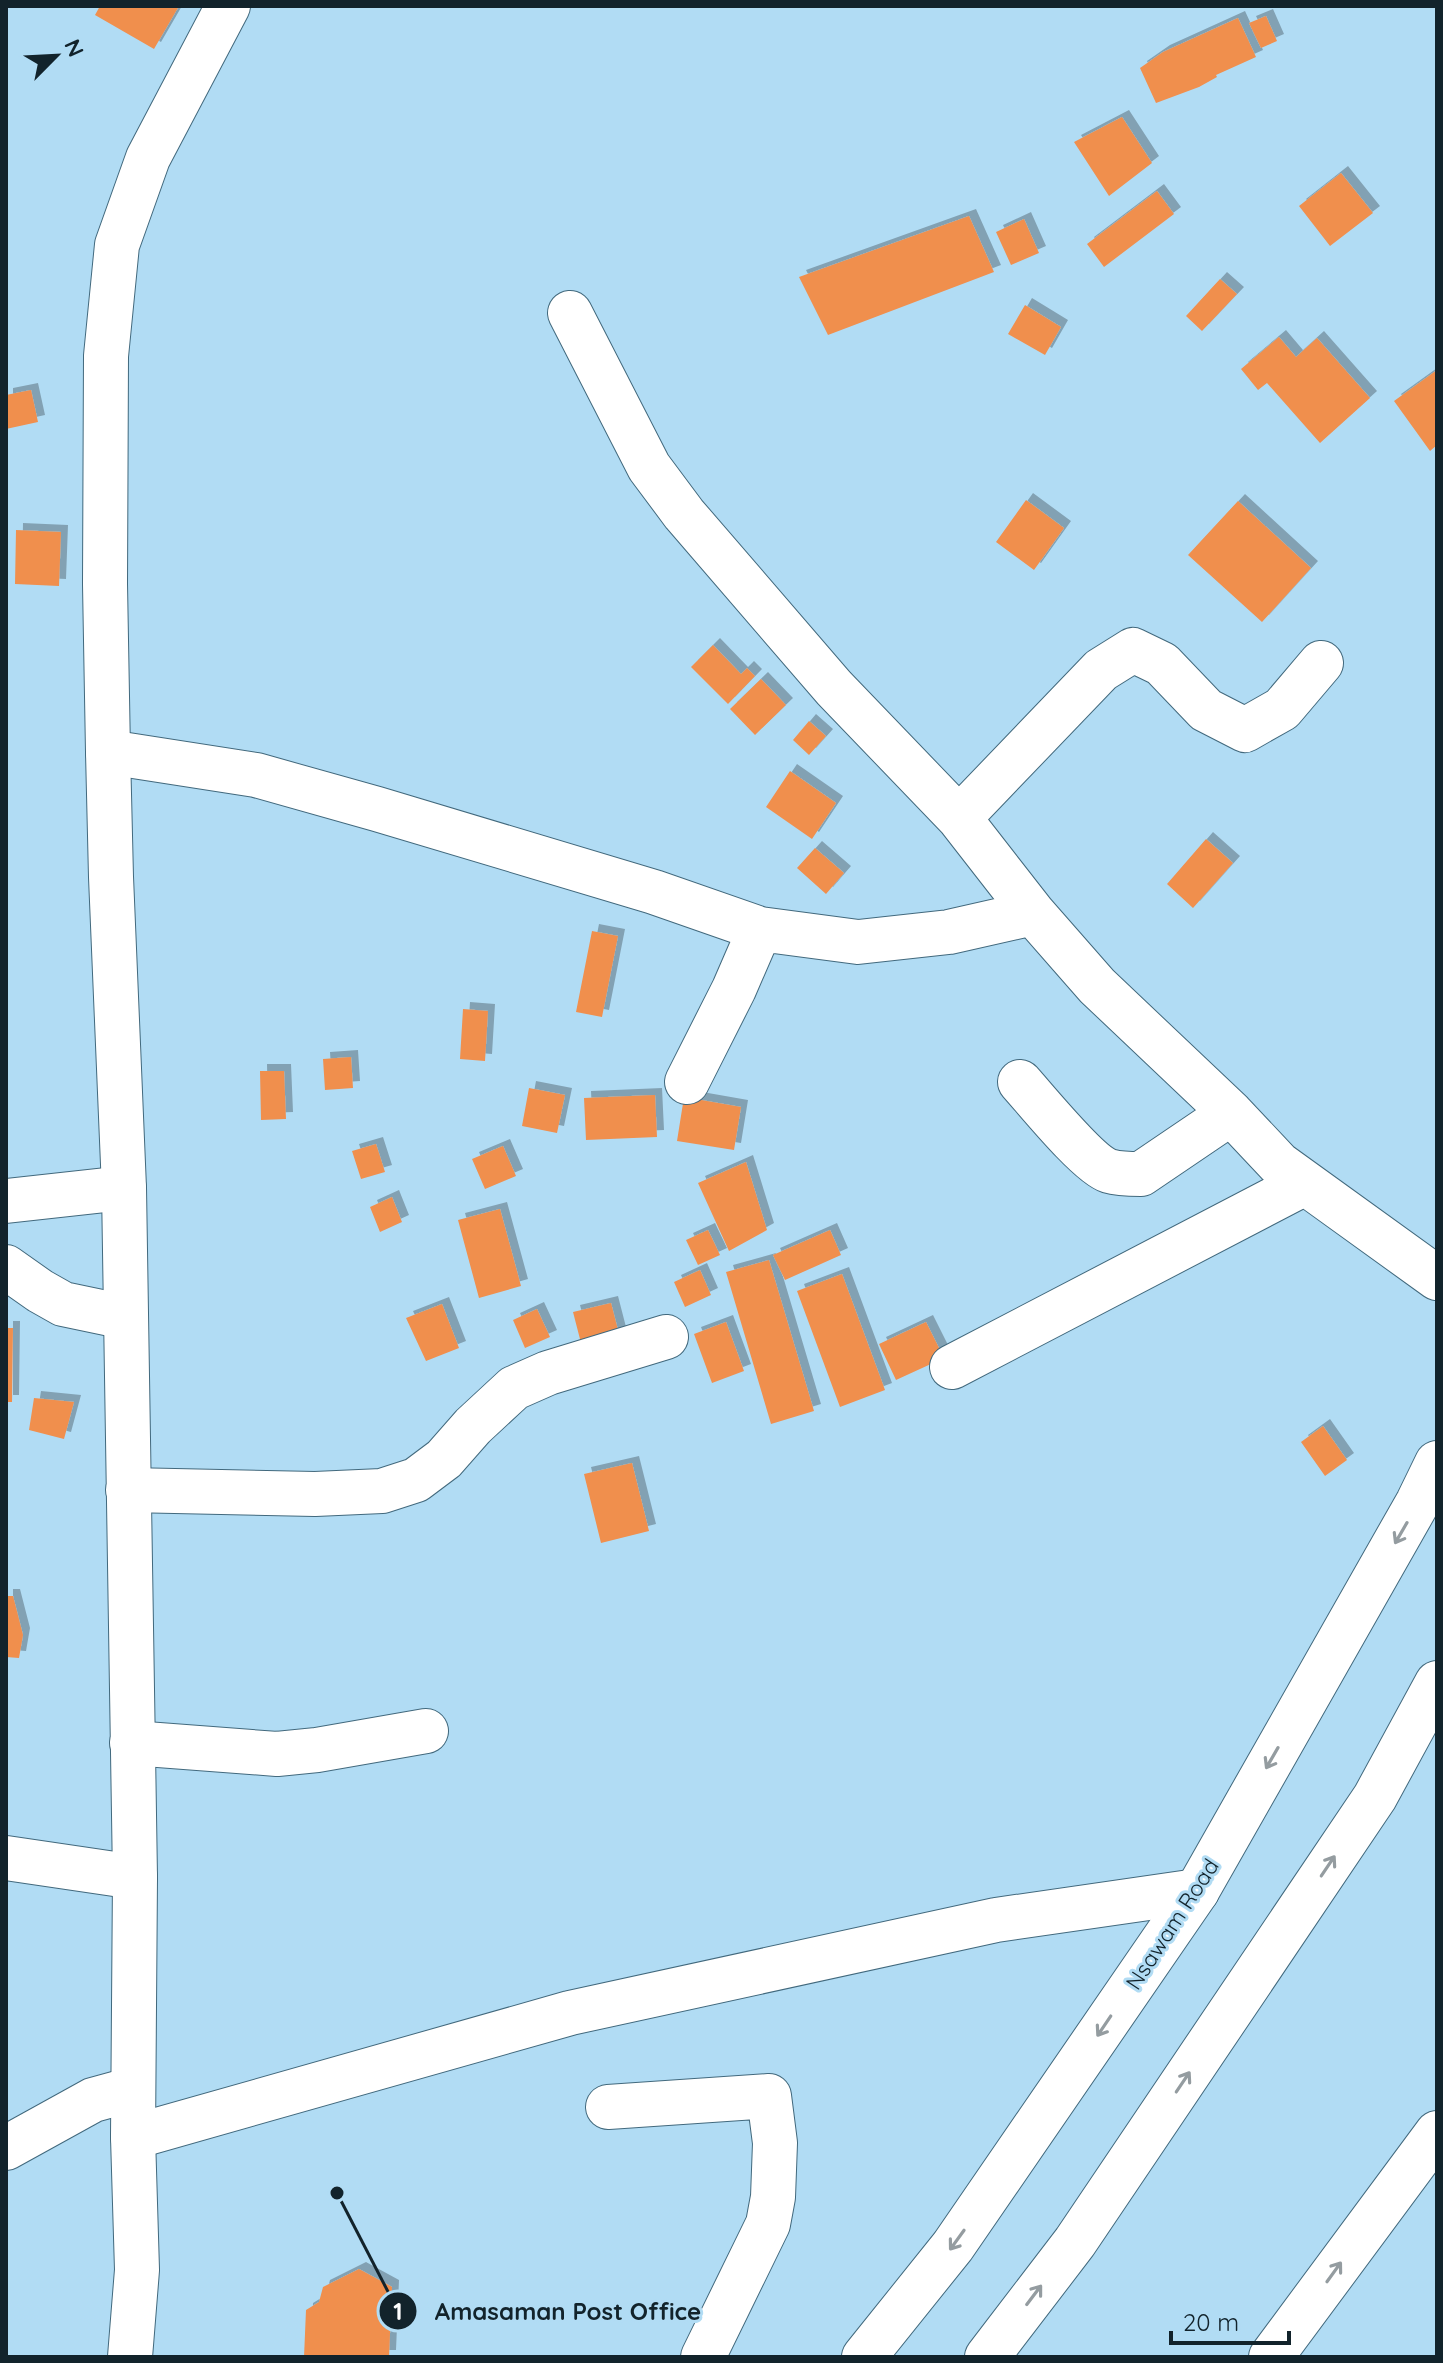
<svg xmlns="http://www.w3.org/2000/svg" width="1443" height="2363" font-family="Quicksand,sans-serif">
<defs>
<filter id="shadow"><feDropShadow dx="7" dy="-7" stdDeviation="0" flood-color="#0004"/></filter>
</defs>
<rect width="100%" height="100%" fill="#b1dcf4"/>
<path fill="#f08f4e" filter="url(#shadow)" d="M100,6H179L154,49L95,15Z
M1266,16L1277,41L1261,48L1249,23Z
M1238,18L1256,57L1216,75L1217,77L1199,87L1156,103L1140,68L1163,52Z
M1122,117L1152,163L1109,196L1074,142Z
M1341,173L1373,213L1330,246L1299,206Z
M1157,191L1174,214L1104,267L1087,244Z
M969,216L994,272L828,335L799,277Z
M1024,219L1039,253L1011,265L996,232Z
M1220,279L1237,294L1202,331L1186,316Z
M1025,305L1061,327L1045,355L1008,334Z
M1279,337L1296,357L1317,338L1370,398L1320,443L1267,383L1258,390L1241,369Z
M1437,370V445L1430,451L1394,401Z
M31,390L38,422L6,429V395Z
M1026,500L1064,528L1034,570L996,542Z
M1238,501L1311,568L1262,622L1188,555Z
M16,530L61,532L59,586L15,584Z
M713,645L741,674L747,668L755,676L728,704L691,667Z
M761,679L786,705L755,735L730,709Z
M809,721L826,736L809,755L793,740Z
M790,771L836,803L812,839L766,807Z
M1206,839L1233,863L1193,908L1167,884Z
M815,848L844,873L826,894L797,868Z
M592,931L618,936L602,1017L576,1012Z
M463,1009L488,1011L485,1061L460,1059Z
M351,1057L353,1088L325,1090L323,1059Z
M260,1071H284L286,1119L261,1120Z
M529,1088L565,1095L557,1133L522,1126Z
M655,1095L657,1137L586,1140L584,1098Z
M684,1097L741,1107L734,1150L677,1141Z
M376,1144L385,1172L361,1179L352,1151Z
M503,1146L516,1176L485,1189L472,1159Z
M746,1162L767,1230L729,1251L698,1183Z
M392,1197L402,1222L380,1232L370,1207Z
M500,1209L521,1286L479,1298L458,1220Z
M708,1230L720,1255L698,1265L686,1240Z
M830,1230L841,1255L785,1280L773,1255Z
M769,1260L814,1411L771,1424L726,1272Z
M700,1270L711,1295L685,1307L674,1282Z
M842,1274L885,1390L840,1407L797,1291Z
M611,1303L619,1334L581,1343L573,1312Z
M442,1304L459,1348L426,1361L406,1318Z
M537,1309L550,1337L525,1348L513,1320Z
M726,1322L744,1371L712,1383L694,1334Z
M926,1322L944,1358L896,1380L879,1344Z
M6,1328H13L12,1402H6Z
M34,1398L74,1402L64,1439L29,1430Z
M1323,1426L1347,1460L1325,1476L1301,1442Z
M632,1463L649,1531L601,1543L584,1474Z
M6,1596H13L23,1635L19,1658L6,1657Z
M359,2269L392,2287L389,2357H304L306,2310L319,2302L323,2287Z"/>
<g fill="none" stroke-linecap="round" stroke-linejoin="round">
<g stroke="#42697d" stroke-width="46">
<path id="minor" d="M570,313L649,467L684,514L834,688L959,818L1033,913L1097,986L1231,1113L1279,1164L1437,1278
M108,752L256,775L377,809L654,892L760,929L858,942L949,932L1033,913
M959,818L1101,670L1133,650L1162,664L1206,710L1245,730L1282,709L1321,663
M687,1082L734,989L760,929
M1020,1082C1038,1102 1088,1164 1109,1171C1119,1174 1131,1174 1141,1174L1231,1113
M6,1201L124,1188
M6,1267L40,1291L63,1304L125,1317
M952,1367L1305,1183
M128,1490L315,1494L382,1491L416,1480L444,1459L473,1426L514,1388L548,1373L666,1337
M132,1743L277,1754L317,1750L426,1731
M6,1858L135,1877
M608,2107L769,2096L775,2143L773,2197L768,2224L703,2357
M133,2137L570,2013L996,1920L1197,1891
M6,2148L93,2100L133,2089"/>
</g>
<g stroke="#42697d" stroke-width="46">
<path id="major" d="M130,2357L137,2270L133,2137L135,1877L124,1188L111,877L108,752L105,584L106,356L117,245L148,158L228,6
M1271,2357L1437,2133"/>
</g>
<g stroke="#42697d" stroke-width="46">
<path id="highway" d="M864,2357L953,2246L1197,1891L1418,1502L1437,1463
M987,2357L1075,2242L1375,1797L1437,1683"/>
</g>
<use href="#minor" stroke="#fff" stroke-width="44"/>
<use href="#major" stroke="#fff" stroke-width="44"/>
<use href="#highway" stroke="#fff" stroke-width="44"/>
</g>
<defs><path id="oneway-shaft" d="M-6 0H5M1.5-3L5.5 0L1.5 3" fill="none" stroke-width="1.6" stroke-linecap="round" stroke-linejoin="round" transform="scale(2)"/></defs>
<g stroke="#949ca0">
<use href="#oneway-shaft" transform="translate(1401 1533) rotate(120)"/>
<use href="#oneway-shaft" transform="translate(1272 1758) rotate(120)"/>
<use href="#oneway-shaft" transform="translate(1328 1866) rotate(-56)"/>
<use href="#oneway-shaft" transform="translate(1104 2026) rotate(124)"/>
<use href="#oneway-shaft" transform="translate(1183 2082) rotate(-56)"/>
<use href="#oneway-shaft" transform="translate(957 2240) rotate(126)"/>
<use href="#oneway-shaft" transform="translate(1334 2272) rotate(-54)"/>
<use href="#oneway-shaft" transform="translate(1034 2295) rotate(-53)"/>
</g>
<g text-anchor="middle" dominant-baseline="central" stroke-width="6" stroke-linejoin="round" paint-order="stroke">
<g font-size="22" fill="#12232b" stroke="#b1dcf4">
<text transform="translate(1172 1924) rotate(-57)">Nsawam Road</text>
</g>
</g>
<path fill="none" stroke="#12232b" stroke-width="3" d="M337 2193L398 2311"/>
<g fill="#12232b" stroke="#b1dcf4" stroke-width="3">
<circle cx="337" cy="2193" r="8"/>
<circle cx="398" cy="2311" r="20"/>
</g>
<g font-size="24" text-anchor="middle" font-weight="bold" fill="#fff">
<text x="398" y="2320">1</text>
</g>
<g font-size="24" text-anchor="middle" font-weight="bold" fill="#12232b" stroke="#b1dcf4" stroke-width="6" stroke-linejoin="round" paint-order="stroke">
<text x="568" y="2320">Amasaman Post Office</text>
</g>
<rect width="1443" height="2363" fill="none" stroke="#12232b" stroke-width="16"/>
<g transform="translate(56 56) rotate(66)" stroke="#b1dcf4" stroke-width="6" paint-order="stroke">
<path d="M0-6L14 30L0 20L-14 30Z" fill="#12232b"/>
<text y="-12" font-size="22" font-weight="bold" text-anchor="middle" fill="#12232b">N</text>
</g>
<path d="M1171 2331v12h118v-12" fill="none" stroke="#12232b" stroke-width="4"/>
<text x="1183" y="2331" font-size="24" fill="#12232b" stroke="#b1dcf4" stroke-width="6" paint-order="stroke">20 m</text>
</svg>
